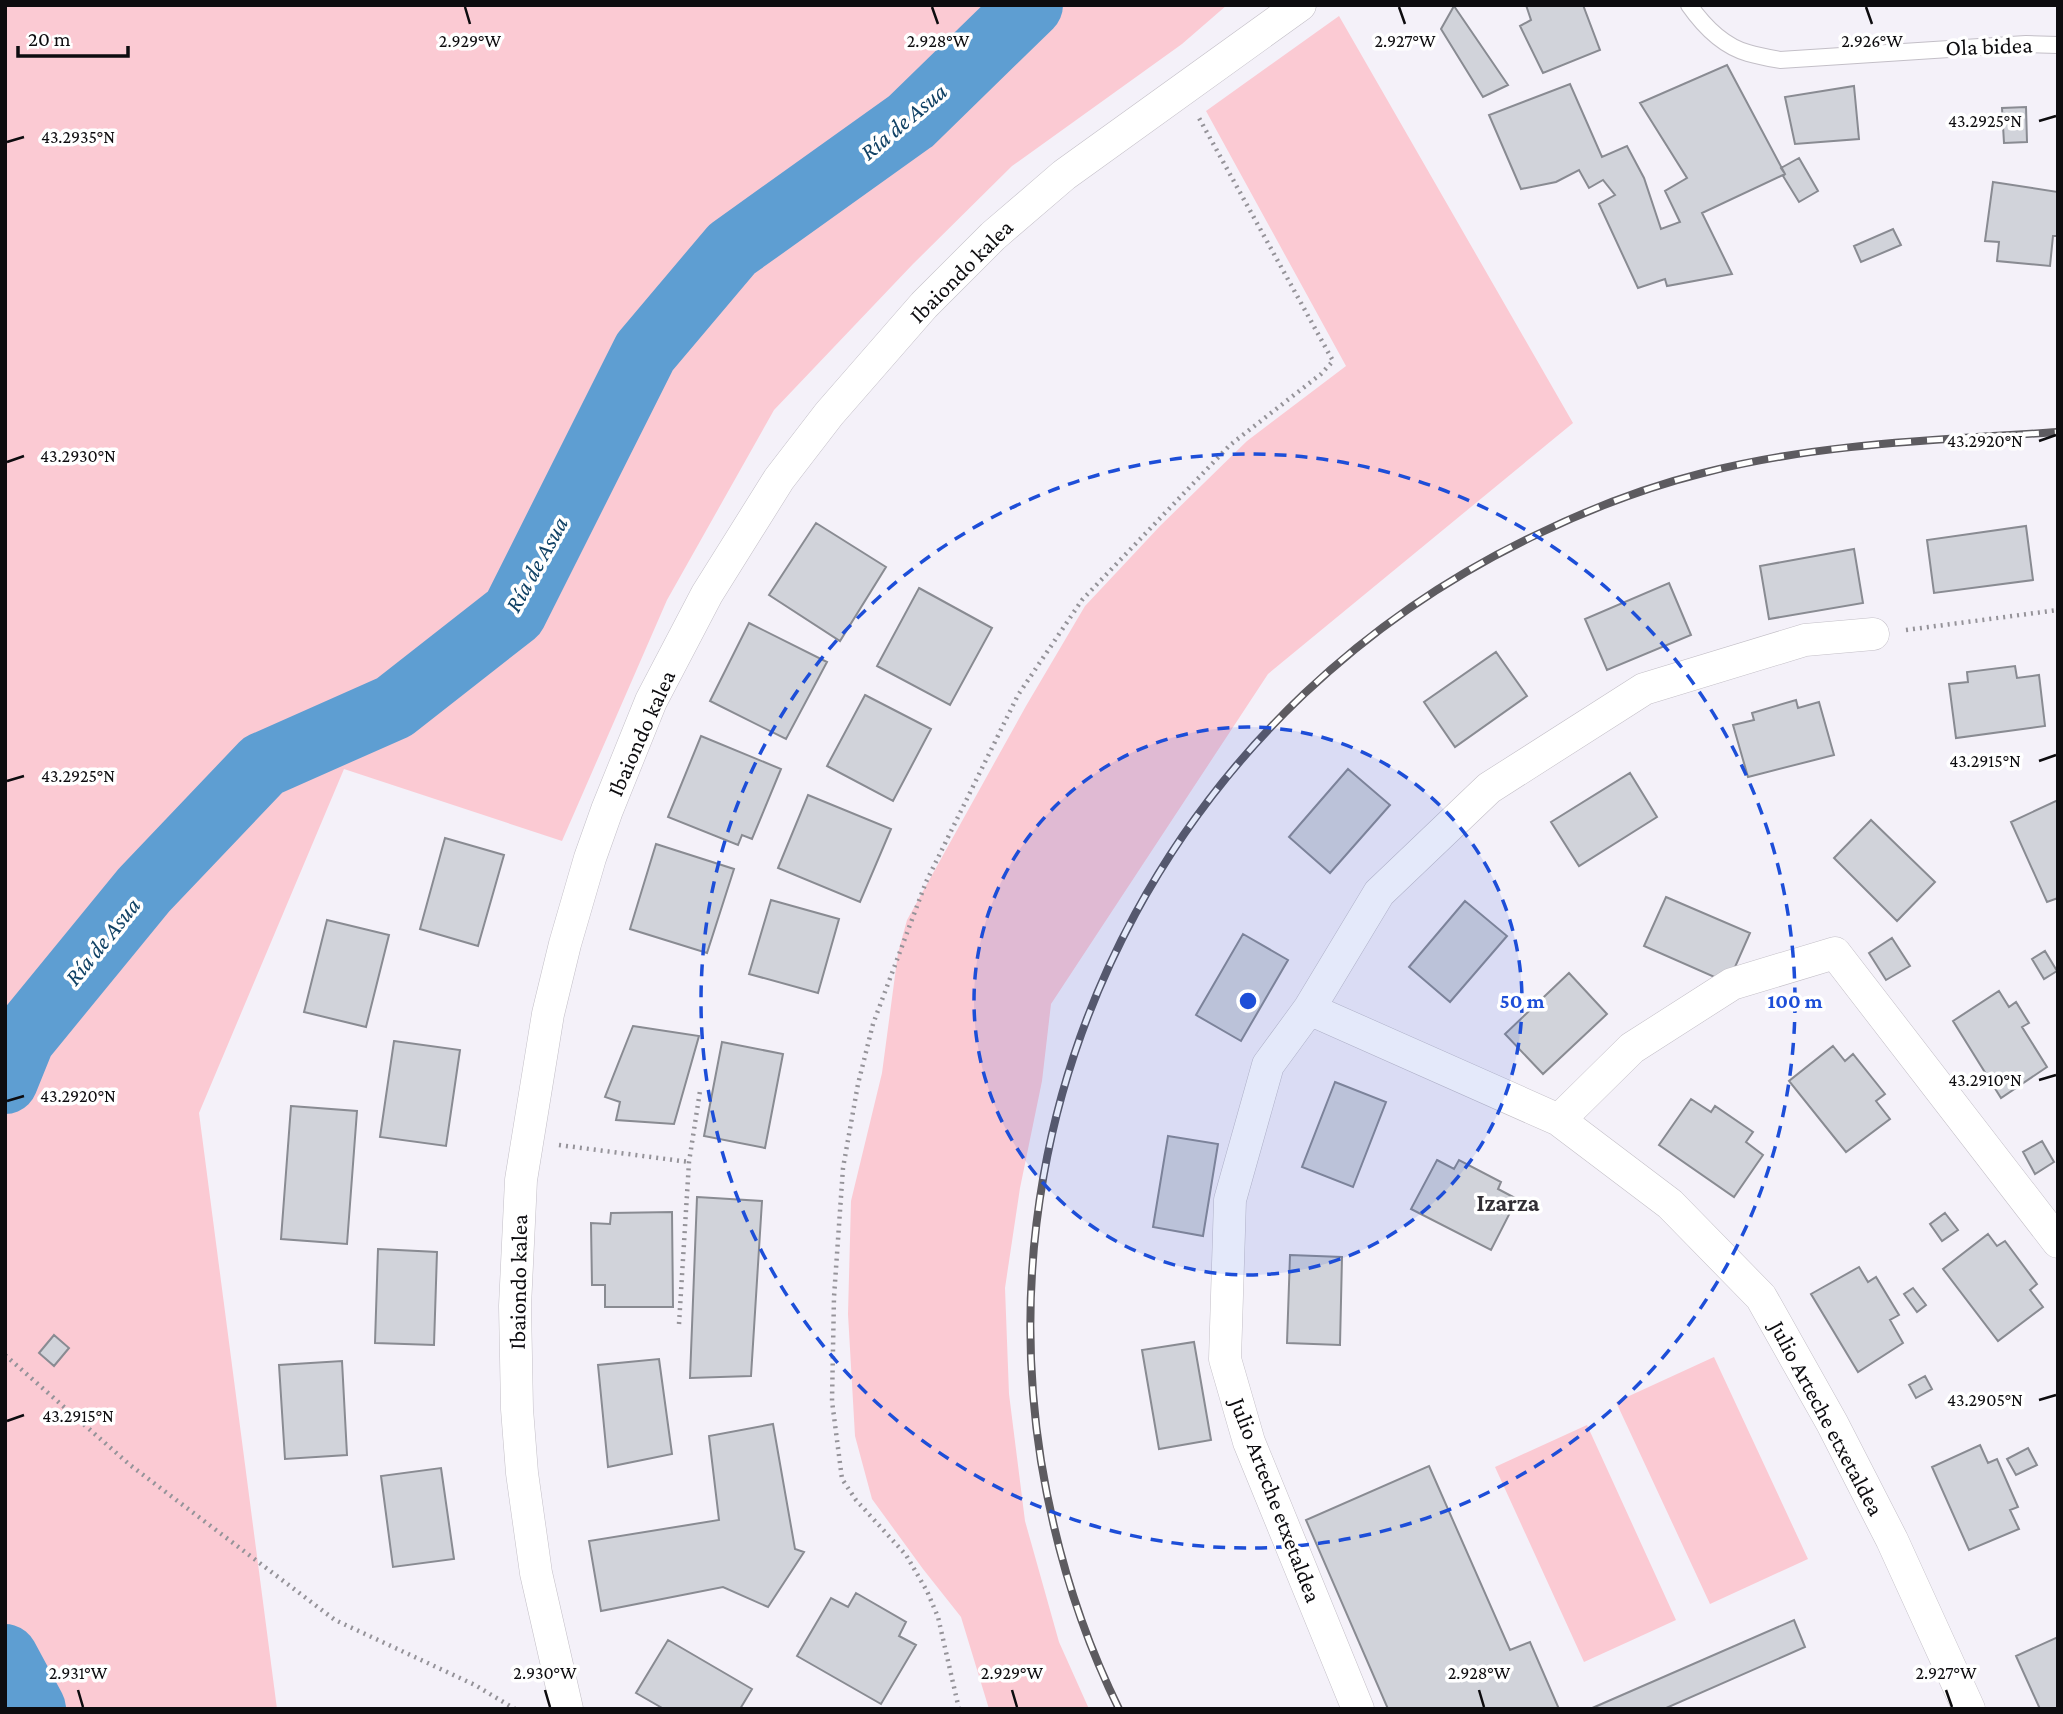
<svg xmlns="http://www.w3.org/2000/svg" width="2063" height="1714" font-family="'Crimson Pro',serif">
<rect width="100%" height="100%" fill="#f4f1f9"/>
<path fill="#fbcad3" d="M5,5H1227L1182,44L1012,166L913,264L774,410L667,600L562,841L344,769L199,1113L277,1709H5Z
M1339,16L1573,423L1268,674L1051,1004L1042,1081L1020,1188L1005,1288L1009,1394L1025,1521L1059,1642L1089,1709H989L961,1617L923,1569L872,1499L855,1436L848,1314L851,1201L882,1073L898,953L907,920L1026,706L1085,606L1160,526L1247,441L1346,366L1206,111Z
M1714,1357L1808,1559L1710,1604L1616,1402Z
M1587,1425L1676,1620L1584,1662L1495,1467Z"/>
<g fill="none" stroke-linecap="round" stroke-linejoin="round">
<path stroke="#5e9ed2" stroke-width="66" d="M5,1081L22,1039L144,890L263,765L394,707L514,613L645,352L732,249L911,121L1030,5
M5,1657L33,1709"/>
</g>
<path fill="#d1d3da" stroke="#898b92" stroke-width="2" d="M1526,5H1583L1600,50L1543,73L1520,26L1531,20Z
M1454,6L1508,85L1483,97L1441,29Z
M1727,65L1785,174L1702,213L1732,274L1667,286L1665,279L1638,288L1599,204L1615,195L1603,180L1589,188L1579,170L1556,182L1521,189L1489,115L1570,84L1602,157L1627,146L1644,178L1661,229L1680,222L1665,191L1687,178L1640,103Z
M1854,86L1859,139L1795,144L1785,97Z
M2026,107L2027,142L2004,143L2002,108Z
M1799,158L1818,191L1799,202L1783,176L1785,174L1781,168Z
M1993,182L2058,192V236H2053L2050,266L1997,261L1999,242L1985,241Z
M1893,229L1901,245L1861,262L1854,246Z
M816,523L886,567L840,641L769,595Z
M2026,526L2033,580L1934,593L1927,540Z
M1854,549L1863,603L1769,619L1760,566Z
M1669,583L1691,635L1607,670L1585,619Z
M919,588L992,628L950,705L877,666Z
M749,623L827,662L786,739L710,701Z
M1496,652L1527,696L1455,747L1424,702Z
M2015,666L2017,678L2039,675L2045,726L1956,738L1949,684L1968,682L1967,672Z
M865,695L931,729L893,801L827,766Z
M1796,700L1798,708L1819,702L1834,755L1748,777L1733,725L1754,720L1752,713Z
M701,736L781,769L752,839L742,835L738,845L668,817Z
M1348,769L1390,805L1330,873L1289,837Z
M1630,773L1657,817L1579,866L1551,822Z
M808,795L891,829L860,902L778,868Z
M2058,800V898L2047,902L2011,822Z
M1871,820L1935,882L1897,921L1834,858Z
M445,838L504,855L478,946L420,929Z
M656,844L734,869L707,953L630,929Z
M1666,897L1750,933L1728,983L1644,946Z
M771,900L839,919L818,993L749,974Z
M1465,901L1507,936L1450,1002L1409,967Z
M327,920L389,935L366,1027L304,1012Z
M1243,934L1288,960L1241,1041L1196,1015Z
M1892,938L1910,966L1886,980L1869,953Z
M2045,951L2057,971L2044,979L2032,959Z
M1569,973L1607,1014L1543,1074L1505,1034Z
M1999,991L2009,1007L2016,1002L2029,1023L2022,1027L2047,1067L2001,1098L1953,1021Z
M633,1026L699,1036L674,1124L616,1120L620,1102L605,1097Z
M394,1041L460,1050L446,1146L380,1137Z
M722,1042L783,1054L765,1148L704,1136Z
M1833,1046L1845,1061L1853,1054L1885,1094L1876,1101L1890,1119L1846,1152L1789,1081Z
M1335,1082L1386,1102L1353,1187L1302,1167Z
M1691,1099L1711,1112L1715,1106L1753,1132L1746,1142L1763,1155L1734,1197L1659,1145Z
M291,1106L357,1111L347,1244L281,1239Z
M1168,1136L1218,1144L1203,1236L1153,1227Z
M2042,1141L2054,1162L2035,1174L2023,1152Z
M1437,1160L1454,1169L1459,1160L1501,1182L1498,1189L1517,1199L1491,1250L1411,1209Z
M697,1197L762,1201L751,1376L690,1378Z
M672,1212L673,1307H605V1285H592L591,1223L610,1224L611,1213Z
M1945,1213L1958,1230L1942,1241L1930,1224Z
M1988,1234L1997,1246L2005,1241L2037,1284L2030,1290L2043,1307L1998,1341L1943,1269Z
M378,1249L437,1252L434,1345L375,1343Z
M1290,1255L1342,1257L1340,1345L1287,1343Z
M1859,1267L1868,1282L1876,1277L1899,1315L1890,1320L1903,1343L1858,1372L1811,1294Z
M1913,1288L1926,1305L1917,1312L1904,1294Z
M54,1335L69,1348L54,1366L39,1353Z
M1194,1342L1211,1440L1159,1449L1142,1350Z
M659,1359L672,1454L608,1467L598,1365Z
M342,1361L347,1455L285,1459L279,1365Z
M1925,1376L1932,1389L1916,1398L1909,1385Z
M773,1424L795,1549L804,1552L768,1607L723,1587L601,1611L589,1541L719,1520L709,1436Z
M1980,1445L1988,1463L1997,1459L2018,1507L2010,1510L2019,1529L1969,1550L1932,1467Z
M2028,1448L2037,1465L2016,1475L2007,1459Z
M1429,1466L1510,1650L1530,1642L1559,1709H1388L1306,1520Z
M441,1468L454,1559L393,1567L381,1476Z
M856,1593L906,1622L899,1636L916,1645L881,1704L797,1656L831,1598L848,1607Z
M1794,1620L1805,1647L1664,1709H1590Z
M2058,1637V1709H2040L2016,1656Z
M668,1640L752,1689L740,1709H664L636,1693Z"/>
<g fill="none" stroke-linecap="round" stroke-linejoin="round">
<g stroke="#c3bfc7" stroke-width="18">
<path id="lane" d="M1689,5C1703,25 1723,46 1748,53C1758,56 1769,58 1780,60L2026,44L2058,45"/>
</g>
<g stroke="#c3bfc7" stroke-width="33">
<path id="street" d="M1309,1009L1559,1120L1670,1204L1761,1297L1832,1423L1892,1540L1969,1709
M1559,1120L1632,1048L1732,984L1835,953L2058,1242
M567,1709L536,1573L522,1473L517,1409L515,1306L521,1180L548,1014L565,944L590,858L607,810L651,701L707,594L779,479L829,414L924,305L993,236L1064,175L1300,5
M1358,1709L1249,1442L1225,1359L1230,1200L1268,1065L1309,1009L1379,893L1489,788L1644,689L1805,640L1873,634"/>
</g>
<path stroke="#959399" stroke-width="4.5" stroke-dasharray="2 5" stroke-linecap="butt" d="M1906,630L2058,610
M559,1145L689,1162
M679,1324L689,1162L700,1091
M5,1355L130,1465L335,1620L475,1685L515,1709
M959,1709L938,1617L927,1591L906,1555L856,1500L842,1479L832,1401L834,1297L843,1168L858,1084L873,1024L926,882L1018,695L1082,600L1230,445L1321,374L1333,361L1199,118"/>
<use href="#lane" stroke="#fff" stroke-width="16"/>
<use href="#street" stroke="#fff" stroke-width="32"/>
<g stroke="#5d5b60" stroke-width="8">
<path id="rail" d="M1119,1709C1080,1630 1055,1547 1041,1461C980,1073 1187,699 1540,533C1592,508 1647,487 1703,473C1818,443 1940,440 2058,432"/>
</g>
<use href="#rail" stroke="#fff" stroke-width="5" stroke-dasharray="16" stroke-linecap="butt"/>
</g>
<path fill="none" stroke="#0d0c0f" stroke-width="2.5" d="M465,7L470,24M932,7L938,24M1399,7L1405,24M1866,7L1872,24M2039,121L2056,116M7,142L24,137M2039,441L2056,435M7,462L24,456M2039,761L2056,755M7,781L24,776M2039,1080L2056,1075M7,1101L24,1096M2039,1400L2056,1395M7,1421L24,1415M78,1690L83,1707M545,1690L550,1707M1012,1690L1017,1707M1479,1690L1484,1707M1946,1690L1952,1707"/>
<circle cx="1248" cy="1001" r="274" fill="#1d4ed8" fill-opacity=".12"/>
<g fill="none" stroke="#1d4ed8" stroke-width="3.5" stroke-dasharray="12 9">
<circle cx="1248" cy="1001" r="274"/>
<circle cx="1248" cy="1001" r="547"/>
</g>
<g text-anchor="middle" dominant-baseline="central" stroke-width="7" stroke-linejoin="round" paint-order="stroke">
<g font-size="23" fill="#0d0c0f" stroke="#fff">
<text transform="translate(1989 46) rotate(-2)">Ola bidea</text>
<text transform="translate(961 271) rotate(-45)">Ibaiondo kalea</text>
<text transform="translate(641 733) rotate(-66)">Ibaiondo kalea</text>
<text transform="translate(518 1282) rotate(-89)">Ibaiondo kalea</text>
<text transform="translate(1827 1418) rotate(62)">Julio Arteche etxetaldea</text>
<text transform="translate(1276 1500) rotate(69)">Julio Arteche etxetaldea</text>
</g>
<g font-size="24" font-style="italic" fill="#114265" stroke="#fff">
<text transform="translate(903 121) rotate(-40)">Ría de Asua</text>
<text transform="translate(536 564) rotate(-61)">Ría de Asua</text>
<text transform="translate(102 941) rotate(-51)">Ría de Asua</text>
</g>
<g font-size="24" font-weight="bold" fill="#322f35" stroke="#fff">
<text x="1508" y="1202">Izarza</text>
</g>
</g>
<g font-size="18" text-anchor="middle" fill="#0d0c0f" stroke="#fff" stroke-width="7" stroke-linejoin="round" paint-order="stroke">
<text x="470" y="47">2.929°W</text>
<text x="938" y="47">2.928°W</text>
<text x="1405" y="47">2.927°W</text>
<text x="1872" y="47">2.926°W</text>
<text x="1985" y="127">43.2925°N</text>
<text x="78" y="143">43.2935°N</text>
<text x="1985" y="447">43.2920°N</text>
<text x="78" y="462">43.2930°N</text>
<text x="1985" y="767">43.2915°N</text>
<text x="78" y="782">43.2925°N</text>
<text x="1985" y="1086">43.2910°N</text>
<text x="78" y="1102">43.2920°N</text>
<text x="1985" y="1406">43.2905°N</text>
<text x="78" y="1422">43.2915°N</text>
<text x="78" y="1679">2.931°W</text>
<text x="545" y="1679">2.930°W</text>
<text x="1012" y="1679">2.929°W</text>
<text x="1479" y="1679">2.928°W</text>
<text x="1946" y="1679">2.927°W</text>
</g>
<circle cx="1248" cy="1001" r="10" fill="#1d4ed8" stroke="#fff" stroke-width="3.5"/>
<g font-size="21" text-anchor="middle" font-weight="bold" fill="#1d4ed8" stroke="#fff" stroke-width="7" stroke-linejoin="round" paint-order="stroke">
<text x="1522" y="1008">50 m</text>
<text x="1795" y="1008">100 m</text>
</g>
<rect width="2063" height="1714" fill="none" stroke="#0d0c0f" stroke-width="14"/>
<path d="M18 46v10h110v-10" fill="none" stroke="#0d0c0f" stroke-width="3.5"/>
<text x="28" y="46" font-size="21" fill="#0d0c0f" stroke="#ffffff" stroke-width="5" paint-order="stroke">20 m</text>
</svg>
